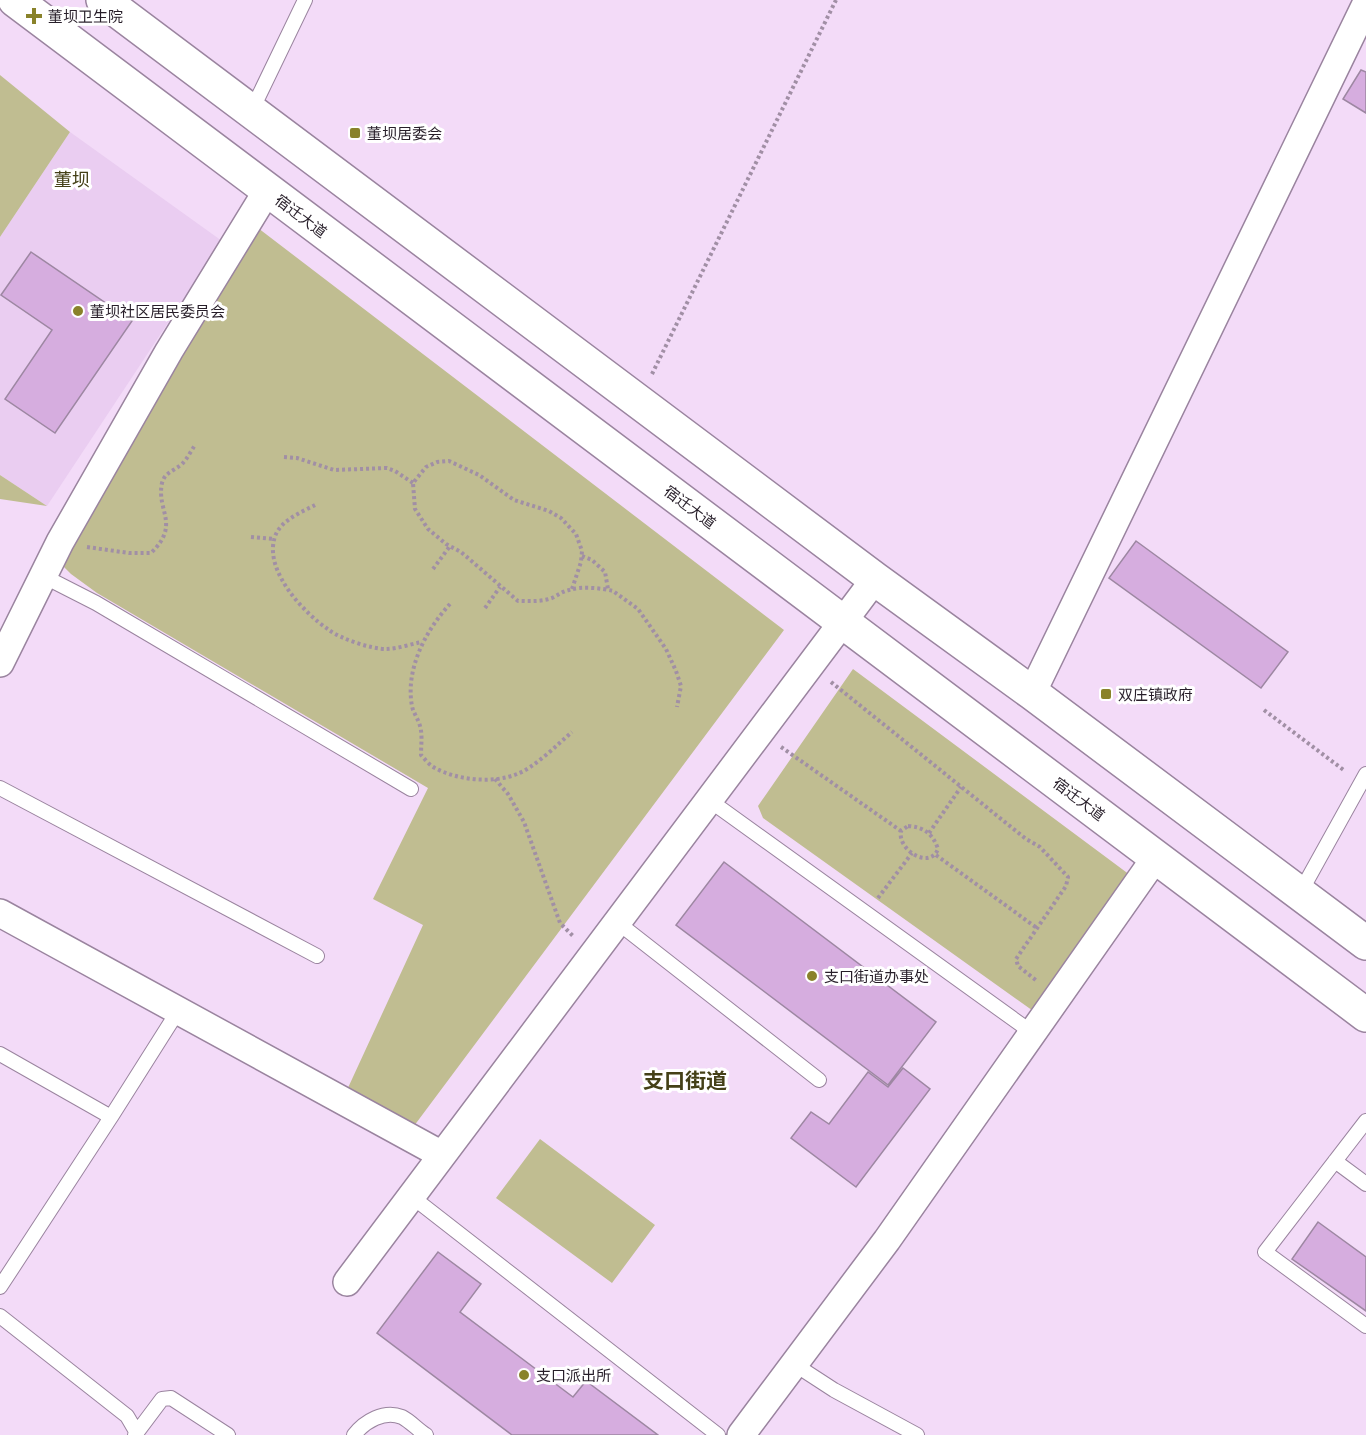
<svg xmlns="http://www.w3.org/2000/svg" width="1366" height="1435" font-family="'Public Sans','Noto Sans SC',sans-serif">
<rect width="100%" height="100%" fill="#f3dbf8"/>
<path fill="#eacdf1" d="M70,132L222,241L47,506L0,475V237Z"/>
<path fill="#c0bd91" d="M0,75L70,132L0,237Z
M258,228L784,630L414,1126L347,1090L423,925L373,899L428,788L97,593L71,574L60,563Z
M0,475L47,506L0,499Z
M853,669L1130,875L1036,1013L763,818L758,806Z
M540,1139L655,1225L612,1283L496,1198Z"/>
<path fill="#d6addf" stroke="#9d87a2" stroke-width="1.5" d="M1361,70L1366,72V113L1343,99Z
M31,252L132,321L55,433L5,399L52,330L1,295Z
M1136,541L1288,652L1261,688L1109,578Z
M724,862L936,1022L888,1085L676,925Z
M903,1068L930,1089L856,1187L791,1138L811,1112L829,1124L868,1072L888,1087Z
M1318,1222L1366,1257V1311L1292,1259Z
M438,1252L481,1284L460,1312L573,1397L586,1381L658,1435H512L377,1333Z"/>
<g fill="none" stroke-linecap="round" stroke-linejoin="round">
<g stroke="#9a849f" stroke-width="16">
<path id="lane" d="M251,112L305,0
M43,576L96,603L411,789
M0,788L317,956
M709,800L1034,1034
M1300,893L1366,774
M617,922L819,1080
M0,1054L111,1117L178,1011
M1366,1121L1265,1252L1366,1326
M1335,1161L1366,1184
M411,1196L718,1435
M0,1287L111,1117
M0,1316L127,1416L137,1433
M794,1364L834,1390L917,1435
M135,1435L162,1399L171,1398L228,1435
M354,1435C365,1421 384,1410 402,1417C410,1421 418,1430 426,1435"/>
</g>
<g stroke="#9a849f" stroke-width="30">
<path id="street" d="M0,663L60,542L169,351L267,191
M1032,693L1366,4
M0,913L442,1155
M347,1282L875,579
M741,1435L887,1240L1156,857"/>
</g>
<g stroke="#9a849f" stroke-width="36">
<path id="primary" d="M15,0L1366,1015
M103,0L875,579L1032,693L1366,943"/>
</g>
<path stroke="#a18fa5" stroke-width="4" stroke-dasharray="3 3" stroke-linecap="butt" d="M652,374L836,0
M284,457L297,458L334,470L387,468L395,471L413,483
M315,505C300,513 278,521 274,540C266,573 304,613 329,630C341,639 371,649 386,649C397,649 411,644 422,642
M251,537L274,539
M87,547L129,553H151C181,524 156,511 162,483C165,472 174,471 182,464C187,459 191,451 195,445
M582,556L592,560L605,572L608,589
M433,569L450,546
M572,589L581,562L582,551L576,534L561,518L549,511L514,500L479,475L449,461L437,462L426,467L413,483L415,509L428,529L446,544L461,552L518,601C530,601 541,602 552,598C558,595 563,591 569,590C581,586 601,588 613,591L638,609L666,649L676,671L681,686L677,707
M450,604C426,630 405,669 412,706C413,712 417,717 419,723C423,733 421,744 421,755C425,759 429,765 435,768C457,780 493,784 517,774C534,768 558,744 572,732
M485,608L500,587
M831,682L1026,839L1040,847L1068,877L1066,886L1016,959L1018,966L1037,981
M1264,710L1345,771
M781,747L901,831
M495,779L508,794L524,822L560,923L573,936
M908,826C924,827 933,834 938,849C930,870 897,850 901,831Z
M929,833L961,787
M936,855L1037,928
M878,898L912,853"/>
<use href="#lane" stroke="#fff" stroke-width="14"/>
<use href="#street" stroke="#fff" stroke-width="27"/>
<use href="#primary" stroke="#fff" stroke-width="33"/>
</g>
<g fill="#89822a" stroke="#fff" stroke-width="2">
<path d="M31 7h6v6h6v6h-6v6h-6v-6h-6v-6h6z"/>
<rect x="349" y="127" width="12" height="12" rx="3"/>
<circle cx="78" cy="311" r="6"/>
<rect x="1100" y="688" width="12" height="12" rx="3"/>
<circle cx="812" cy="976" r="6"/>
<circle cx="524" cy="1375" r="6"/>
</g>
<g text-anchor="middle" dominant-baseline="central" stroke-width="6" stroke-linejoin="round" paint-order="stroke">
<g font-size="15" fill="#271e29" stroke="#fff" text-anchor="start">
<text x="48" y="16">董坝卫生院</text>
<text x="367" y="133">董坝居委会</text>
<text x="90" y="311">董坝社区居民委员会</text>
<text x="1118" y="694">双庄镇政府</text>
<text x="824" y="976">支口街道办事处</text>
<text x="536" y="1375">支口派出所</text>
</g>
<g font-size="15" fill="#271e29" stroke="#fff">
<text transform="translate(301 216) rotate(37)">宿迁大道</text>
<text transform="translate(690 507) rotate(37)">宿迁大道</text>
<text transform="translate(1079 799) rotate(37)">宿迁大道</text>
</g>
<g font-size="18" fill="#444017" stroke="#fff">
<text x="72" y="179">董坝</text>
</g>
<g font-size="21" font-weight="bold" fill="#444017" stroke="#fff">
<text x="685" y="1080">支口街道</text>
</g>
</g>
</svg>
